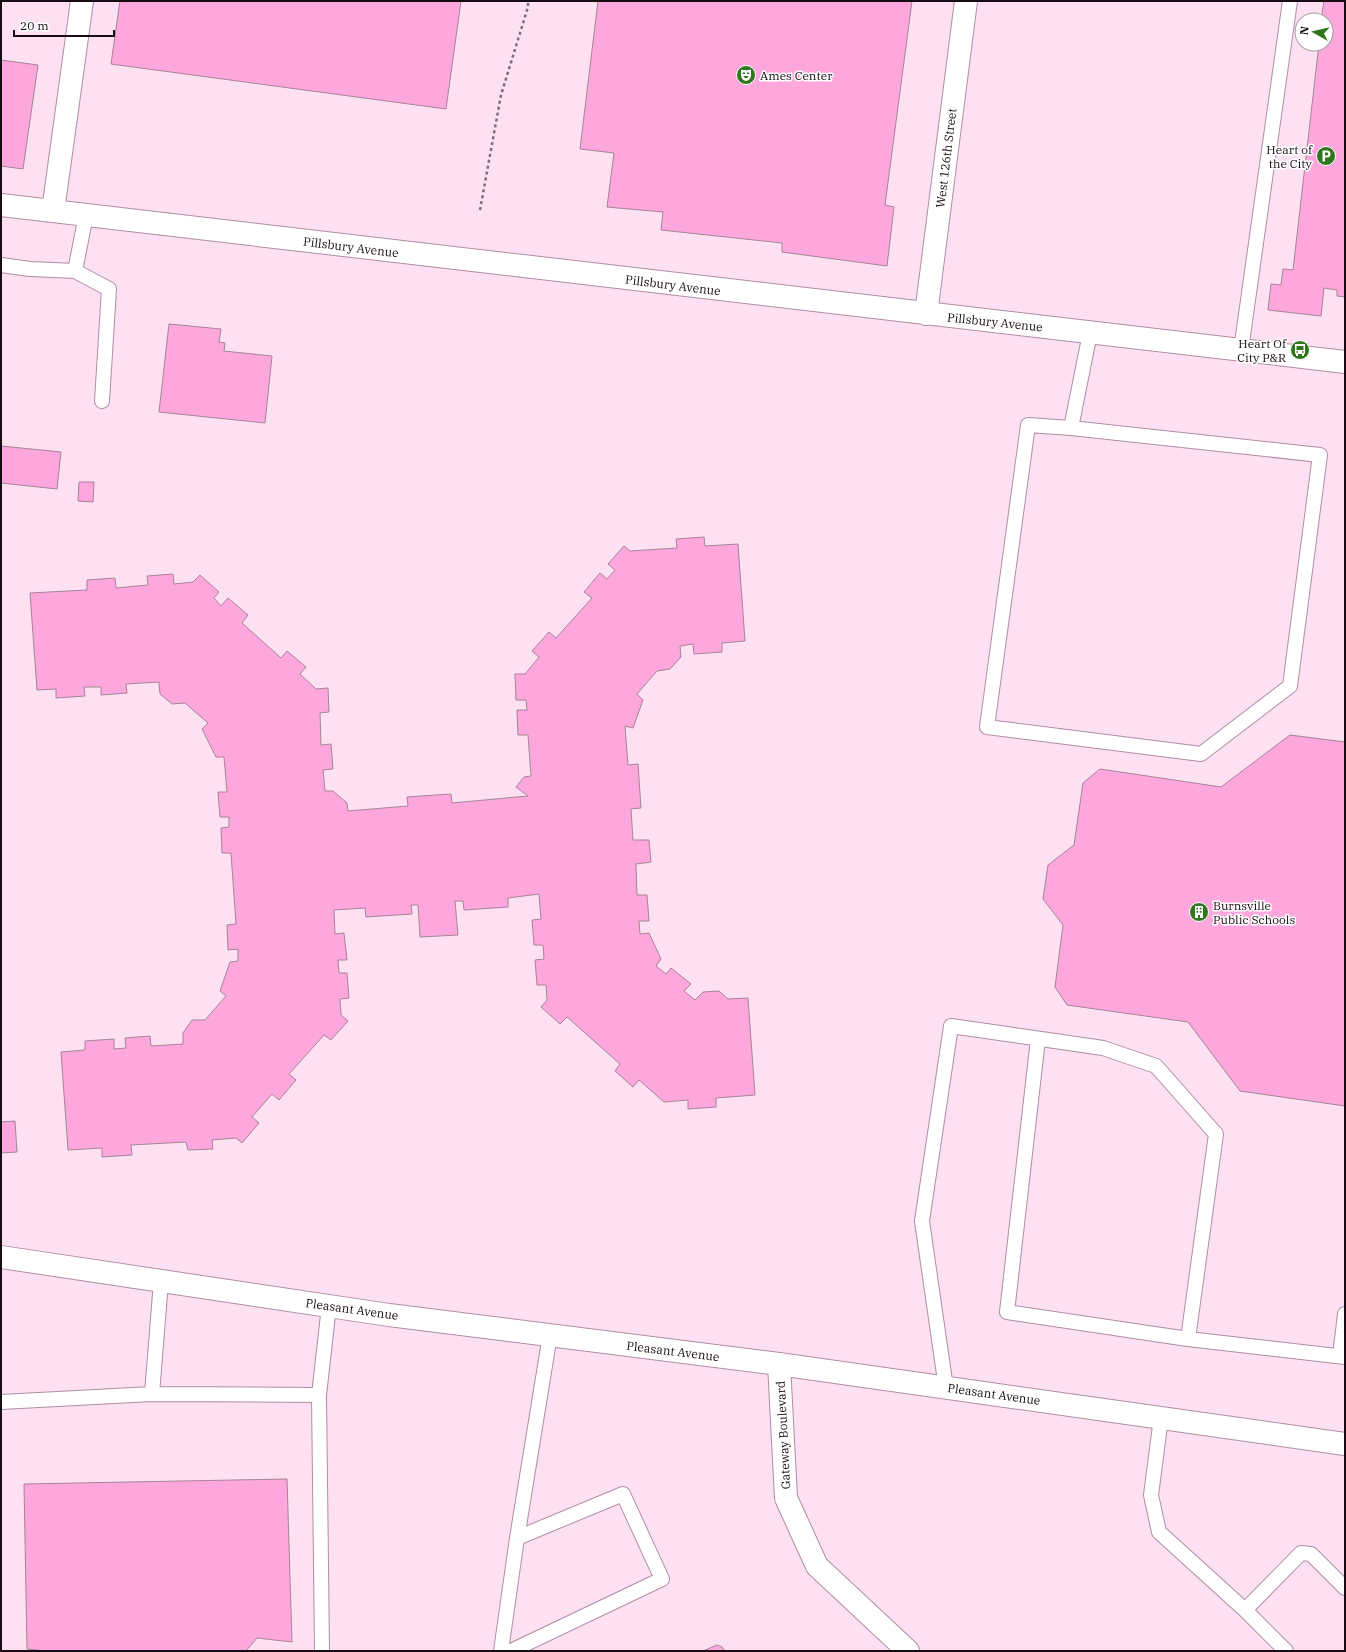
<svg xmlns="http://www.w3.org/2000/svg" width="1346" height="1652" font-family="'IBM Plex Serif',serif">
<rect width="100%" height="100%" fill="#fde0f1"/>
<path fill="#fea7dd" stroke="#a58498" d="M120,1H461L446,109L111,64Z
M598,1H912L885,205L894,207L887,266L782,252V243L661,230L663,212L607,207L614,153L580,149Z
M1324,1H1345V297L1337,296V290L1324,288L1321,316L1268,310L1271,284L1281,285L1283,269L1293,270L1319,44H1326V20H1321Z
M1,60L38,65L23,169L1,166Z
M169,324L221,329L219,342L225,343L224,351L272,356L265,423L159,412Z
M1,446L61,452L57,489L1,483Z
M79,482H94L93,502L78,501Z
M704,537L705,546L738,544L745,641L722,643V652L694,654L693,644L680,646L681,657L670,669L657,671L637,694L643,700L633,728L625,726L628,765L638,764L641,808L631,809L633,840H649L651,862L636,864L637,895H647L649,921H639L640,934L649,933L661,959L656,966L666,974L671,968L691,984L684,991L695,1000L703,992L719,991L728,999L748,998L755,1095L716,1098V1107L688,1109V1100L664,1102L639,1080L633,1087L615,1071L620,1064L567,1017L560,1024L541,1007L547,1000L546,985H537L535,960L544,959L543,945H534L532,920L541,919L539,894L508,898V907L464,910L463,901H455L458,935L420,937L418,905H411L412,914L366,917L365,908L334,910L335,934L344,933L347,960H338L339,973H347L349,998L340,999L341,1015L348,1021L331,1040L324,1035L289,1074L296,1080L279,1100L272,1094L252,1117L259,1123L242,1143L236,1138L212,1140L213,1149L188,1150L186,1142L131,1145L132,1155L102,1157V1148L68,1150L61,1052L85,1050V1041L114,1039V1049L126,1048L125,1038L150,1036L151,1046L183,1044V1033L192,1020H205L226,996L220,991L230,962L238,961V949L228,950L227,925L236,924L231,853H222L221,828L229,827V817H220L218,792H227L224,757H216L202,729L208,723L185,703L172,704L160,694L159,682L126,684L127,693L101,695V687H84L85,696L56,698V689L37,690L30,593L87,590V580L115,578L116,588L148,585L147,576L173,574L174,584L193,582L200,575L219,592L214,598L221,606L228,598L248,615L242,623L281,658L287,651L306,667L300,674L316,689L328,688L329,712L320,713L321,745L331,744L333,769L323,770L325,791H333L347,803L348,811L408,806L407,797L451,794L452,803L528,796L516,787L524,777L531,776L528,735H518L517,710H527L526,700H516L515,674H525L539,657L532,651L549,632L556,638L592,598L584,592L600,573L607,579L615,570L608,564L624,546L630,551L677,548L676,539Z
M1290,735L1345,742V1106L1240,1091L1188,1022L1067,1005L1055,987L1063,925L1043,899L1048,865L1074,845L1083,783L1100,769L1221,787Z
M15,1121L17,1152L1,1153V1122Z
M287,1479L292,1642L257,1638L246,1651H47L27,1649L24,1484Z
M717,1645L722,1647L725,1651H703Z"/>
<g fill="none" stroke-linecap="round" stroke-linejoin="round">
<g stroke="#af8ea2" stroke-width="16">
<path id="lane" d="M1,265L30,269L75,271L86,215
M75,271L109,289L102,401
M1241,350L1290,1
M1071,428L1320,455L1290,686L1201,754L987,727L1028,425L1071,428L1090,333
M1188,1339L1345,1357
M1340,1356L1345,1314
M946,1388L922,1221L951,1026L1103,1048L1156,1066L1216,1134L1188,1339L1007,1312L1038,1039
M152,1394L161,1281
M1,1402L152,1394L319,1395
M1161,1418L1151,1495L1159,1532L1245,1610L1286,1651
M1245,1610L1301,1553L1311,1554L1345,1588
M322,1651L319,1395L329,1306
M501,1651L517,1538L550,1335
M511,1651L662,1579L623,1494L517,1538"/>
</g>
<g stroke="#af8ea2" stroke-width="24">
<path id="street" d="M1,205L1345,362
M53,211L82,1
M926,314L966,1"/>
</g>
<g stroke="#af8ea2" stroke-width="24">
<path id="secondary" d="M1,1257L389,1315L779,1364L1345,1444
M779,1364L786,1498L817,1566L908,1651"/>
</g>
<path stroke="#816d78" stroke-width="2.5" stroke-dasharray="3 3" stroke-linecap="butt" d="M480,210L501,95L528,7V1"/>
<use href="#lane" stroke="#fff" stroke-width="14"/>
<use href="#street" stroke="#fff" stroke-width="22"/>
<use href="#secondary" stroke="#fff" stroke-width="22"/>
</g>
<defs>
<g id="theatre-disc" transform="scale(1)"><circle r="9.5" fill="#2f771c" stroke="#fff"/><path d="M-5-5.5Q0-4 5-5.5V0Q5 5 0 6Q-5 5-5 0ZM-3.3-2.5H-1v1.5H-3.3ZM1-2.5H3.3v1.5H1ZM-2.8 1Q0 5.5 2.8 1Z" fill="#fff"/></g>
<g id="parking-disc" transform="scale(1)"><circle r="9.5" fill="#2f771c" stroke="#fff"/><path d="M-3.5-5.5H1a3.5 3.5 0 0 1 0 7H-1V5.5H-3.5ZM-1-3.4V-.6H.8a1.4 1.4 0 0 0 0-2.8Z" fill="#fff"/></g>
<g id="bus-disc" transform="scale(1)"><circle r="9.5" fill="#2f771c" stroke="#fff"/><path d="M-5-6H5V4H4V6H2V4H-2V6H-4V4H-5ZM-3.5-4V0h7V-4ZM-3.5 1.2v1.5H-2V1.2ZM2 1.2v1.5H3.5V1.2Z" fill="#fff"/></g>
<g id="building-disc" transform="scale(1)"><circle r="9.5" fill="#2f771c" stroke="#fff"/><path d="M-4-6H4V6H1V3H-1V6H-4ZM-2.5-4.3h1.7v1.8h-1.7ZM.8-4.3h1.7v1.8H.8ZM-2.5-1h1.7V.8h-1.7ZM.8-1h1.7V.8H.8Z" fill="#fff"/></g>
</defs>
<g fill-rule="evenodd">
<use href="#theatre-disc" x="746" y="75"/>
<use href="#parking-disc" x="1326" y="156"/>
<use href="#bus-disc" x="1300" y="350"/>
<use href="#building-disc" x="1199" y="912"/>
</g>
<g text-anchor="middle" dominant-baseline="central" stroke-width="3" stroke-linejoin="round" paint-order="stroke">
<g font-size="12" fill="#180c13" stroke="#fff" text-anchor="start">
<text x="760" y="75">Ames Center</text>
<text x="1312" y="149" text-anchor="end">Heart of<tspan x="1312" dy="14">the City</tspan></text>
<text x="1286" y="343" text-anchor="end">Heart Of<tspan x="1286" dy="14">City P&amp;R</tspan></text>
<text x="1213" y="905">Burnsville<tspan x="1213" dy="14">Public Schools</tspan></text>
</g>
<g font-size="12" fill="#180c13" stroke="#fff">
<text transform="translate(946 158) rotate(-83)">West 126th Street</text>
<text transform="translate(351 247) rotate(7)">Pillsbury Avenue</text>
<text transform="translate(673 285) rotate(7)">Pillsbury Avenue</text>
<text transform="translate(995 322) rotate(6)">Pillsbury Avenue</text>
<text transform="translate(352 1309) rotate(8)">Pleasant Avenue</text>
<text transform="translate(673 1351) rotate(7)">Pleasant Avenue</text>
<text transform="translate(994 1394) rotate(8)">Pleasant Avenue</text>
<text transform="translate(783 1435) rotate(-93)">Gateway Boulevard</text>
</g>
</g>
<rect width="1346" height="1652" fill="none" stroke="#180c13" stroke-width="4"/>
<g transform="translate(1314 32) rotate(278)"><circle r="19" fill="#ffffff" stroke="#a39ea1"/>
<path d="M0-3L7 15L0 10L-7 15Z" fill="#2f771c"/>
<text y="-6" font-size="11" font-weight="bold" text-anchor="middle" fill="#180c13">N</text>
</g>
<path d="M14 30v6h100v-6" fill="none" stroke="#180c13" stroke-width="2"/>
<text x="20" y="30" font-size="12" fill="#180c13" stroke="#ffffff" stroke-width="3" paint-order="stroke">20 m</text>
</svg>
